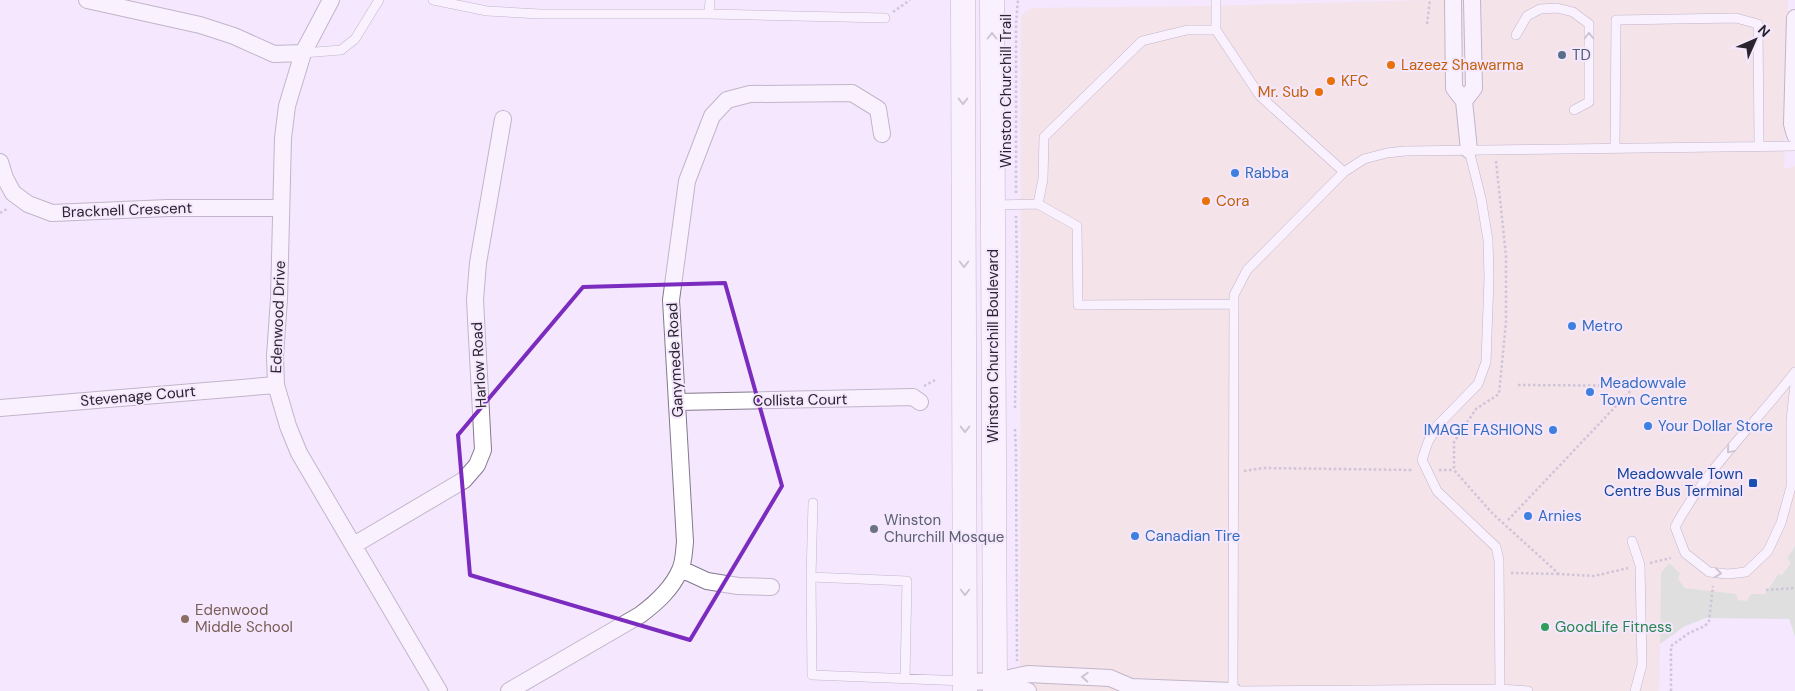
<svg xmlns="http://www.w3.org/2000/svg" width="1795" height="691" font-family="'DM Sans',sans-serif">
<rect width="100%" height="100%" fill="#f4e7fe"/>
<path fill="#f5ddd2" d="M1427,0H1788L1784,169L1795,166V546L1787,558L1791,563L1782,576L1777,574L1765,594H1752L1747,602L1685,588L1678,579L1661,573L1659,691H1020L1021,15L1032,8L1205,6Z"/>
<path fill="#c7d6bd" d="M1795,546V636L1789,619L1706,618L1685,626L1660,644L1661,573L1669,563L1680,573L1678,579L1685,588L1736,594L1738,600L1747,601L1751,594H1765L1778,574L1782,575L1791,563L1787,558Z"/>
<g fill="none" stroke-linecap="round" stroke-linejoin="round">
<g stroke="#84788d" stroke-width="10">
<path id="lane" d="M433,0L487,11L540,14H709L885,18
M709,14L710,0
M1216,30L1260,96L1344,172
M1516,35L1527,16L1540,9L1557,8L1573,12L1589,24V102L1574,110
M303,53L341,50L355,39L379,0
M1615,147L1616,20L1736,18L1758,24L1759,145
M1469,150L1481,198L1488,240L1489,278L1486,362L1478,384L1437,426L1428,442L1422,460L1437,491L1496,547L1499,560L1500,691
M1038,204L1077,226L1078,305L1233,304
M993,205L1038,204L1043,179L1044,137L1142,41L1187,30H1216V0
M1795,372C1755,424 1706,469 1675,527L1685,553L1709,572L1728,574L1746,572L1768,551L1781,523L1791,487V420L1795,384
M813,503L811,577L812,675L965,681
M1632,541L1640,565L1642,665L1635,691
M811,577L907,581L905,679
M1233,691L1234,295L1247,270L1344,172L1364,159L1387,153L1405,151L1795,146
M1233,691L1500,689L1528,691"/>
</g>
<g stroke="#84788d" stroke-width="18">
<path id="street" d="M87,0L200,25L234,36L274,54L303,53
M331,0L303,53L287,106L283,138L279,299L275,356L276,385L288,426L299,453L439,691
M1453,0L1454,88L1464,101L1469,150
M1795,18L1792,124L1795,135
M1464,101L1474,88L1472,0
M0,162L5,178L13,193L28,204L52,213L168,208H281
M677,402L913,397L920,402
M0,408L276,385
M354,545L464,480L477,465L483,450L475,300L478,263L503,119
M681,569L707,581L738,586L771,587
M997,681L1028,691
M965,682L995,681L1028,674L1110,678L1131,687L1233,691
M509,691L640,615C656,603 672,589 680,570C684,562 684,550 685,542L671,300L687,181L712,116L727,100L750,94L852,93L878,109L882,134"/>
</g>
<g stroke="#84788d" stroke-width="25">
<path id="secondary" d="M963,0L965,691
M992,0L995,691"/>
</g>
<path stroke="#a299aa" stroke-width="2.5" stroke-dasharray="2.5 2.5" stroke-linecap="butt" d="M893,12L910,0
M1427,24L1430,0
M1496,161L1506,256V322L1499,394L1476,409L1454,442V470L1493,514L1559,574L1594,576L1628,568
M1016,193V23L1018,0
M0,213L7,209
M1518,385L1670,386
M924,386L937,379
M1015,408L1017,265L1016,216
M1015,429L1016,453L1017,661
M1439,470H1453
M1244,471L1263,468L1413,470
M1508,520L1635,386
M1650,563L1671,558
M1511,573L1558,574
M1766,590L1795,588
M1671,691V646L1689,633L1705,626L1709,621L1713,586"/>
<use href="#lane" stroke="#fff" stroke-width="9"/>
<use href="#street" stroke="#fff" stroke-width="16"/>
<use href="#secondary" stroke="#fff" stroke-width="24"/>
</g>
<defs><path id="oneway-chevron" d="M-2-3.5L2.5 0L-2 3.5" fill="none" stroke-width="1.6" stroke-linecap="round" stroke-linejoin="round" transform="scale(1.25)"/></defs>
<g stroke="#9f9ca0">
<use href="#oneway-chevron" transform="translate(992 36) rotate(-90)"/>
<use href="#oneway-chevron" transform="translate(1589 36) rotate(-90)"/>
<use href="#oneway-chevron" transform="translate(963 101) rotate(90)"/>
<use href="#oneway-chevron" transform="translate(964 264) rotate(90)"/>
<use href="#oneway-chevron" transform="translate(965 429) rotate(90)"/>
<use href="#oneway-chevron" transform="translate(1730 450) rotate(130)"/>
<use href="#oneway-chevron" transform="translate(1718 573) rotate(7)"/>
<use href="#oneway-chevron" transform="translate(965 592) rotate(90)"/>
<use href="#oneway-chevron" transform="translate(1085 677) rotate(-177)"/>
</g>
<path d="M0 0H1795V691H0ZM725,283L782,486L690,640L470,575L458,435L583,287Z" fill="#f4e7fe" fill-opacity=".55" fill-rule="evenodd"/>
<path fill="none" stroke="#7b2cbf" stroke-width="4" stroke-linejoin="round" d="M725,283L782,486L690,640L470,575L458,435L583,287Z"/>
<circle fill="#5c6f8a" stroke="#f4e7fe" stroke-width="2" cx="1562" cy="55" r="5"/>
<g fill="#e8710a" stroke="#f4e7fe" stroke-width="2">
<circle cx="1391" cy="65" r="5"/>
<circle cx="1331" cy="81" r="5"/>
<circle cx="1319" cy="92" r="5"/>
<circle cx="1206" cy="201" r="5"/>
</g>
<g fill="#3f7fe0" stroke="#f4e7fe" stroke-width="2">
<circle cx="1235" cy="173" r="5"/>
<circle cx="1572" cy="326" r="5"/>
<circle cx="1590" cy="392" r="5"/>
<circle cx="1648" cy="426" r="5"/>
<circle cx="1553" cy="430" r="5"/>
<circle cx="1528" cy="516" r="5"/>
<circle cx="1135" cy="536" r="5"/>
</g>
<rect fill="#1a4fb4" stroke="#f4e7fe" stroke-width="2" x="1748" y="478" width="10" height="10" rx="2.5"/>
<circle fill="#6b7280" stroke="#f4e7fe" stroke-width="2" cx="874" cy="529" r="5"/>
<circle fill="#8d6e63" stroke="#f4e7fe" stroke-width="2" cx="185" cy="619" r="5"/>
<circle fill="#2e9e5b" stroke="#f4e7fe" stroke-width="2" cx="1545" cy="627" r="5"/>
<g text-anchor="middle" dominant-baseline="central" stroke-width="4" stroke-linejoin="round" paint-order="stroke">
<g font-size="15" fill="#4e5e75" stroke="#f4e7fe" text-anchor="start">
<text x="1572" y="55">TD</text>
</g>
<g font-size="15" fill="#c56008" stroke="#f4e7fe" text-anchor="start">
<text x="1401" y="65">Lazeez Shawarma</text>
<text x="1341" y="81">KFC</text>
<text x="1309" y="92" text-anchor="end">Mr. Sub</text>
<text x="1216" y="201">Cora</text>
</g>
<g font-size="15" fill="#29242d" stroke="#f4e7fe">
<text transform="translate(1006 91) rotate(-90)">Winston Churchill Trail</text>
<text transform="translate(127 210) rotate(-2)">Bracknell Crescent</text>
<text transform="translate(278 317) rotate(-88)">Edenwood Drive</text>
<text transform="translate(993 346) rotate(-90)">Winston Churchill Boulevard</text>
<text transform="translate(675 360) rotate(-93)">Ganymede Road</text>
<text transform="translate(479 365) rotate(-93)">Harlow Road</text>
<text transform="translate(138 396) rotate(-5)">Stevenage Court</text>
<text transform="translate(800 400) rotate(-1)">Collista Court</text>
</g>
<g font-size="15" fill="#366cbe" stroke="#f4e7fe" text-anchor="start">
<text x="1245" y="173">Rabba</text>
<text x="1582" y="326">Metro</text>
<text x="1600" y="383">Meadowvale<tspan x="1600" dy="17">Town Centre</tspan></text>
<text x="1658" y="426">Your Dollar Store</text>
<text x="1543" y="430" text-anchor="end">IMAGE FASHIONS</text>
<text x="1538" y="516">Arnies</text>
<text x="1145" y="536">Canadian Tire</text>
</g>
<g font-size="15" fill="#164399" stroke="#f4e7fe" text-anchor="end">
<text x="1743" y="474">Meadowvale Town<tspan x="1743" dy="17">Centre Bus Terminal</tspan></text>
</g>
<g font-size="15" fill="#5b616d" stroke="#f4e7fe" text-anchor="start">
<text x="884" y="520">Winston<tspan x="884" dy="17">Churchill Mosque</tspan></text>
</g>
<g font-size="15" fill="#785e54" stroke="#f4e7fe" text-anchor="start">
<text x="195" y="610">Edenwood<tspan x="195" dy="17">Middle School</tspan></text>
</g>
<g font-size="15" fill="#27864d" stroke="#f4e7fe" text-anchor="start">
<text x="1555" y="627">GoodLife Fitness</text>
</g>
</g>
<g transform="translate(1755 40) rotate(45)" stroke="#f4e7fe" stroke-width="4" paint-order="stroke">
<path d="M0-4L9 19L0 12L-9 19Z" fill="#29242d"/>
<text y="-8" font-size="14" font-weight="bold" text-anchor="middle" fill="#29242d">N</text>
</g>
</svg>
